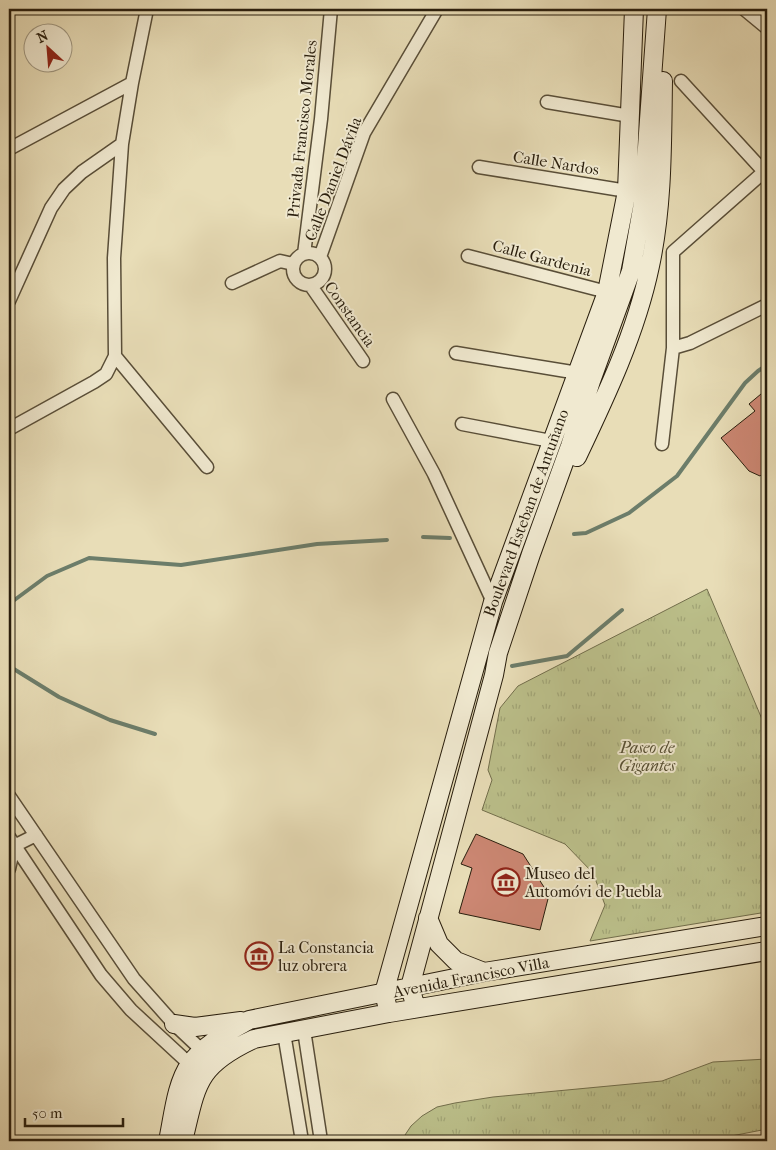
<svg xmlns="http://www.w3.org/2000/svg" width="776" height="1150" font-family="'IM FELL French Canon',serif">
<defs>
<pattern id="grass-tufts" width="24" height="20" patternUnits="userSpaceOnUse" patternTransform="scale(1.25)"><rect width="24" height="20" fill="#bbbf8a"/><path d="M3 7l-1-3M5 7V3M7 7l1-3M15 17l-1-3M17 17v-4M19 17l1-3" fill="none" stroke="#a1a476"/></pattern>
</defs>
<rect width="100%" height="100%" fill="#e8ddb7"/>
<filter id="stains"><feTurbulence type="fractalNoise" baseFrequency=".004" numOctaves="4"/><feColorMatrix values="0 0 0 0 .2 0 0 0 0 .09 0 0 0 0 .02 0 0 0 .5 -.17"/></filter>
<radialGradient id="worn" r=".72"><stop offset=".6" stop-color="#630" stop-opacity="0"/><stop offset="1" stop-color="#630" stop-opacity=".3"/></radialGradient>
<path fill="url(#grass-tufts)" stroke="#726e4c" d="M707,589L767,731V912L590,941L605,905L593,873L565,844L482,810L492,780L488,770L500,708L518,686Z
M767,1059V1129L706,1141H401L411,1126L422,1116L437,1107L455,1103L493,1097L662,1081L713,1062Z"/>
<g fill="none" stroke-linecap="round" stroke-linejoin="round">
<path stroke="#6c7d6a" stroke-width="4" d="M574,534L586,533L629,513L677,476L745,383L758,371L767,365
M423,537L450,538
M9,604L47,576L89,558L181,565L317,544L387,540
M9,666L59,697L110,720L155,734
M512,666L567,656L622,610"/>
</g>
<path fill="#cc8773" stroke="#291e0d" d="M767,389V470L760,476L749,471L721,438L755,411L749,404Z
M476,834L523,854L549,895L540,930L459,913L472,868L461,864Z"/>
<g fill="none" stroke-linecap="round" stroke-linejoin="round">
<g stroke="#594e38" stroke-width="15">
<path id="street" d="M147,9L132,83L122,144L114,258L115,356L207,467
M744,9L767,28
M681,81L767,175
M547,102L630,116
M9,149L132,83
M479,167L627,191
M767,169L673,252V348L690,343L767,305
M293 269a16 16 0 1 1 32 0a16 16 0 1 1-32 0Z
M304,254L321,119L331,9
M468,256L607,292
M320,257L364,133L437,9
M232,283L280,261L293,264
M311,286L363,361
M9,301L51,208L64,189L82,172L122,144
M456,353L578,373
M393,399L434,474L493,602
M462,424L551,441
M9,429L94,382L106,374L115,356
M662,444L673,348
M9,796L134,979L174,1024L208,1056
M9,837L101,975L131,1010L196,1070
M9,869L14,846L36,835
M304,1030L321,1141
M284,1033L302,1141"/>
</g>
<g stroke="#291e0d" stroke-width="20">
<path id="secondary" d="M577,457C606,396 636,333 650,266C663,205 662,143 663,81
M428,918L439,944L456,961L484,972
M416,1008L410,987L494,675L498,653L531,554L570,446L591,381L631,271L643,203L657,9
M389,1013L384,993L493,602L607,292L627,191L634,9
M174,1024L195,1027L241,1021
M168,1141C173,1118 176,1083 190,1064C204,1044 229,1032 249,1020L484,972L767,926
M183,1141C197,1084 196,1066 254,1039L389,1013L767,951"/>
</g>
<use href="#street" stroke="#f0e9d0" stroke-width="12"/>
<use href="#secondary" stroke="#f0e9d0" stroke-width="18"/>
</g>
<defs>
<g id="museum-ring" transform="scale(1.4375)"><circle r="9.5" fill="#f0e9d0" stroke="#8f2418" stroke-width="1.5"/><path d="M0-6L6-3V-2H-6V-3ZM-5-1h2V3h-2ZM-1-1h2V3h-2ZM3-1h2V3H3ZM-6 4H6V6H-6Z" fill="#8f2418"/></g>
</defs>
<g fill-rule="evenodd">
<use href="#museum-ring" x="506" y="882"/>
<use href="#museum-ring" x="259" y="956"/>
</g>
<g text-anchor="middle" dominant-baseline="central" stroke-width="4" stroke-linejoin="round" paint-order="stroke">
<g font-size="16" fill="#291e0d" stroke="#f0e9d0">
<text transform="translate(302 129) rotate(-84)">Privada Francisco Morales</text>
<text transform="translate(556 163) rotate(9)">Calle Nardos</text>
<text transform="translate(333 179) rotate(-69)">Calle Daniel Dávila</text>
<text transform="translate(542 258) rotate(15)">Calle Gardenia</text>
<text transform="translate(350 314) rotate(55)">Constancia</text>
<text transform="translate(526 513) rotate(-70)">Boulevard Esteban de Antuñano</text>
<text transform="translate(471 977) rotate(-11)">Avenida Francisco Villa</text>
</g>
<g font-size="16" font-style="italic" fill="#554e32" stroke="#f0e9d0">
<text x="647" y="747">Paseo de<tspan x="647" dy="18">Gigantes</tspan></text>
</g>
<g font-size="16" fill="#291e0d" stroke="#f0e9d0" text-anchor="start">
<text x="525" y="873">Museo del<tspan x="525" dy="18">Automóvi de Puebla</tspan></text>
<text x="278" y="947">La Constancia<tspan x="278" dy="18">luz obrera</tspan></text>
</g>
</g>
<rect width="776" height="1150" fill="none" stroke="#e8ddb7" stroke-width="30"/>
<rect x="10" y="10" width="756" height="1130" fill="none" stroke="#291e0d" stroke-width="2.5"/>
<rect x="15" y="15" width="746" height="1120" fill="none" stroke="#291e0d"/>
<g transform="translate(48 48) rotate(334)"><circle r="24" fill="#f0e9d0" stroke="#a09882"/>
<path d="M0-4L9 19L0 12L-9 19Z" fill="#8f2418"/>
<text y="-8" font-size="14" font-weight="bold" text-anchor="middle" fill="#291e0d">N</text>
</g>
<path d="M25 1118v8h98v-8" fill="none" stroke="#291e0d" stroke-width="2.5"/>
<text x="32" y="1118" font-size="15" fill="#291e0d" stroke="#f0e9d0" stroke-width="4" paint-order="stroke">50 m</text>
<rect width="100%" height="100%" filter="url(#stains)"/>
<rect width="100%" height="100%" fill="url(#worn)"/>
</svg>
